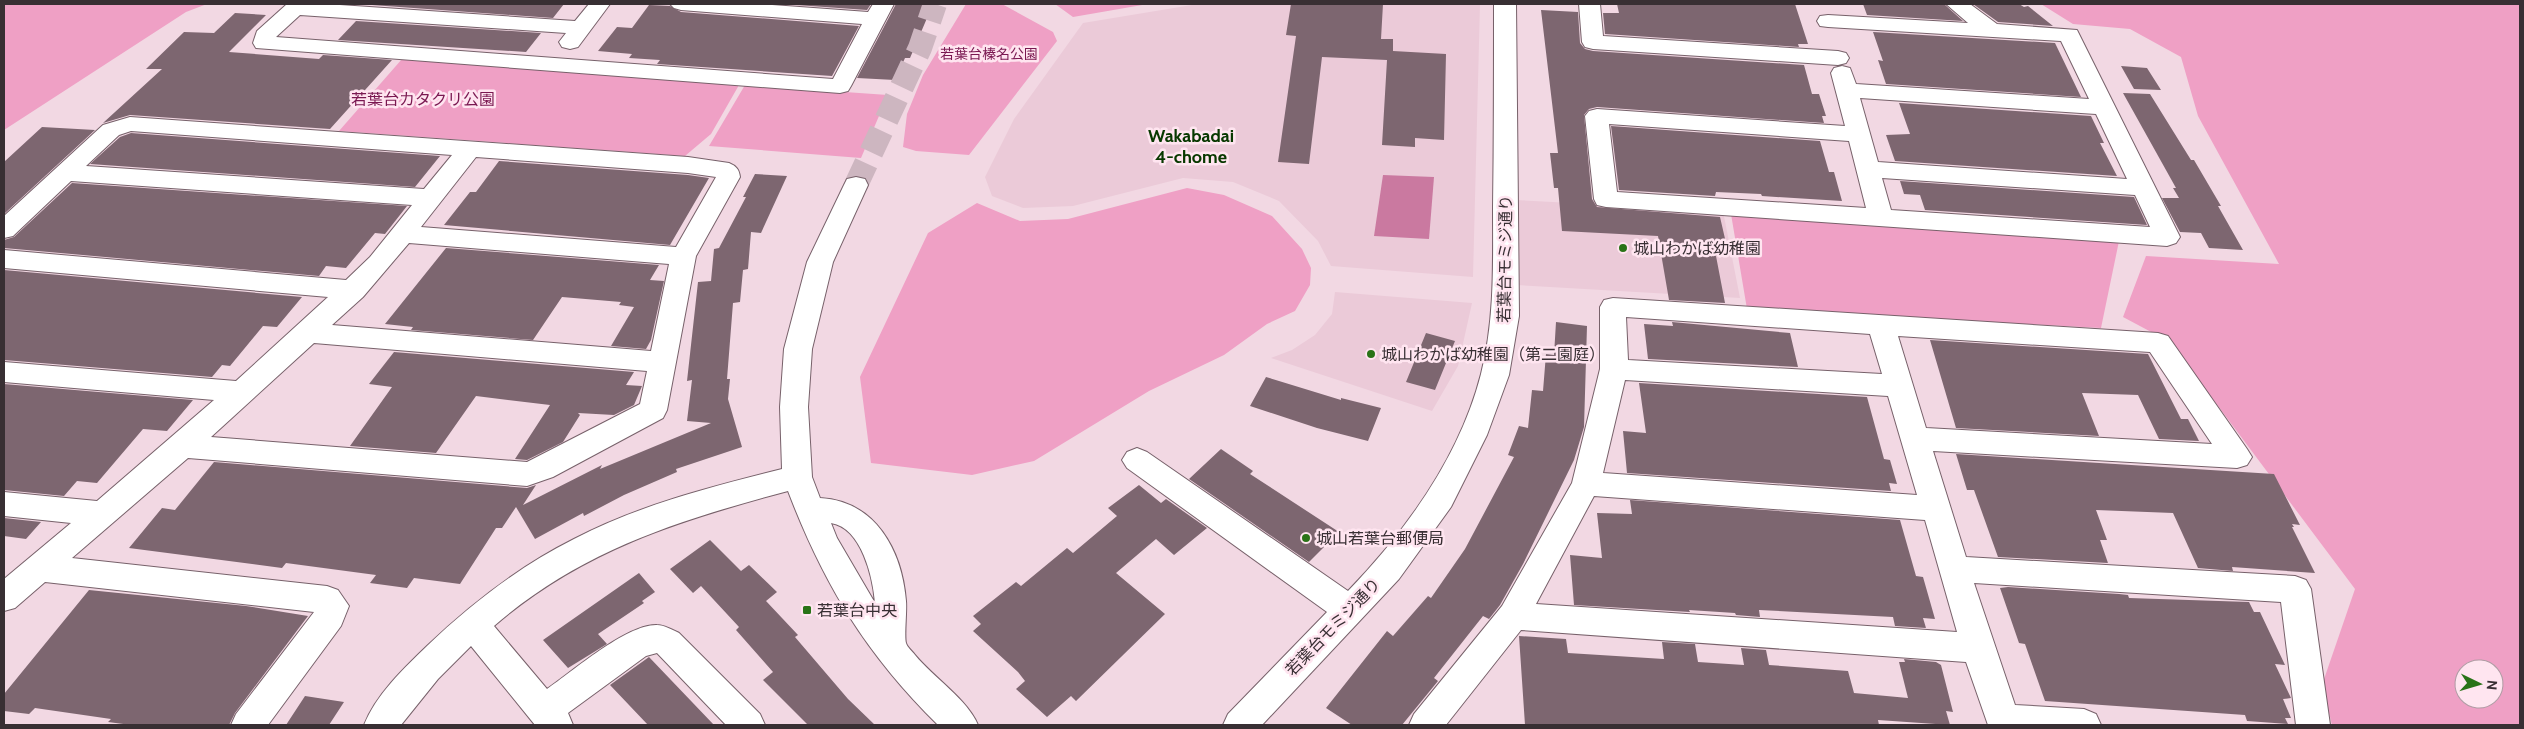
<svg xmlns="http://www.w3.org/2000/svg" width="2524" height="729" font-family="Cabin,'Noto Sans JP',sans-serif">
<rect width="100%" height="100%" fill="#f2d8e3"/>
<path fill="#ebcad8" d="M1198,4H1480L1473,277L1331,266L1318,241L1279,201L1233,182L1183,178L1073,206L1023,208L992,196L985,177L1014,119L1083,23Z
M1515,200L1723,211L1740,298L1516,285Z
M1335,292L1472,303L1458,366L1432,411L1271,358L1292,350L1315,335L1332,314Z"/>
<path fill="#efa0c5" fill-rule="evenodd" d="M4,4H207L186,12L4,130Z
M966,4H1002L1053,32L1057,41L969,155L916,151L903,147L907,114L923,75Z
M1055,4H1148L1073,17Z
M2041,4H2520V725H2332L2322,685L2355,589L2170,342L2123,317L2146,256L2279,264L2198,116L2181,57L2130,29L2073,24ZM2464,669H2494V699H2464Z
M402,59L739,85L711,134L685,156L339,131Z
M745,85L888,95L861,158L709,146Z
M1187,188L1224,195L1272,216L1302,249L1311,268L1310,285L1295,311L1267,324L1224,355L1149,391L1034,461L972,475L871,463L860,377L928,233L977,203L1020,221L1068,219Z
M1731,214L2119,241L2101,328L1747,309Z"/>
<path fill="#ca79a0" d="M1383,175L1434,177L1429,239L1374,236Z"/>
<path fill="#7d6670" d="M374,4H564L553,18L372,5Z
M782,4H871L867,10Z
M896,4H933L910,58H905L895,80L857,78Z
M1291,4H1383L1381,39H1393V51L1446,54L1444,140L1415,138V147L1382,145L1387,60L1322,57L1309,164L1278,162L1296,36L1286,35Z
M1617,4H1795L1808,44H1798L1799,47L1605,34L1603,13H1619Z
M1863,4H1944L1963,21L1867,15Z
M1973,4H2019L2024,7L2028,6L2053,26L1998,22Z
M649,5L670,6L681,12L859,26L832,76L657,64L660,60L629,58L632,54L598,51L617,27L632,28Z
M1541,10L1578,12L1580,43L1585,49L1593,51L1804,65L1812,94H1819L1826,116H1822L1824,123L1597,107L1589,109L1584,115L1592,199L1597,207L1720,217L1729,256H1716L1725,303L1669,300L1658,236L1562,231L1558,188H1554L1550,153H1558Z
M235,13L266,15L229,52L319,59L323,55L392,60L330,129L130,115L103,123L162,69H146L184,32L214,33Z
M356,21L541,33L526,52L338,40Z
M1873,32L2055,43L2081,97L1886,84L1878,60L1883,61Z
M2121,66L2147,68L2161,90L2134,89Z
M2123,93L2150,94L2191,160H2194L2221,206H2218L2243,250L2209,248L2201,233L2180,232L2162,198H2179L2173,188H2176Z
M1899,103L2091,116L2104,143H2100L2117,176L1895,161L1886,135L1910,134Z
M1611,126L1820,141L1829,172H1834L1842,201L1762,196L1761,194L1716,192L1715,196L1619,190Z
M42,127L95,130L4,214V162Z
M131,133L440,156L415,187L90,164L120,137Z
M499,161L688,175L709,178L670,245L444,225L470,192H476Z
M755,174L787,176L761,233L751,232L748,269L743,270L740,302L733,303L727,379H730L728,399L742,447L676,469L677,472L624,495L584,516L583,513L535,539L516,507L502,528H496L460,584L414,578L407,588L370,583L376,575L286,563L282,568L129,548L162,508L175,510L214,462L527,488L536,485L523,505L602,465L600,469L711,423L687,421L692,380L687,381L698,282L711,281L714,249L719,248L746,197H743Z
M1900,181L2134,197L2147,225L1925,210L1920,195L1904,194Z
M72,183L407,206L385,234L375,233L346,268L326,266L319,276L4,248V240L14,237Z
M446,248L659,265L650,280L664,281L651,340L646,349L611,346L634,307L619,305L621,302L562,297L533,340L411,330L413,327L385,324Z
M4,270L302,297L277,327L263,326L230,366L222,365L212,377L4,360Z
M1556,322L1587,326L1584,427L1574,460L1523,564L1500,605L1489,619L1483,616L1434,678L1438,681L1402,725H1352L1326,708L1387,631L1393,636L1428,596L1431,598L1465,549L1514,457L1508,455L1519,426L1528,428L1532,390L1543,391L1546,354L1554,355Z
M1672,322L1790,333L1798,367L1648,359L1644,324L1673,326Z
M1426,333L1455,341L1435,390L1406,382Z
M1930,340L2148,354L2181,419H2188L2199,441L2159,439L2138,395L2082,393L2099,436L1956,428Z
M394,352L634,372L626,385L642,386L634,405L614,415L578,413L580,415L563,442L527,460L515,459L550,405L476,396L436,453L350,446L392,387L369,384Z
M1266,377L1341,400V398L1381,408L1368,441L1317,428L1250,406Z
M1639,383L1867,397L1884,459L1890,460L1897,484L1889,483L1891,491L1627,473L1623,431L1646,433Z
M4,384L193,400L167,431L143,429L97,483L77,481L64,496L4,490Z
M1221,449L1253,471L1250,474L1339,532L1309,562L1189,479Z
M1956,454L2274,474L2300,525L2292,524L2294,527H2292L2315,573L2232,567L2233,571L2198,568L2173,513L2096,510L2107,540H2100L2108,563L1998,557L1974,490H1967Z
M1139,485L1161,503L1166,499L1207,528L1174,555L1156,539L1116,573L1165,614L1076,701L1071,696L1047,717L1016,689L1025,681L1018,672L973,631L981,624L973,616L1016,582L1021,586L1067,548L1073,553L1117,516L1108,508Z
M1630,500L1900,520L1916,576L1923,577L1935,619L1923,618L1926,628L1895,626L1893,617L1759,610L1760,617L1736,615L1735,613L1689,610L1690,612L1574,605L1570,555L1602,558L1597,513L1632,514Z
M4,518L41,522L26,539L4,536Z
M710,540L741,571L749,565L777,592L766,601L798,635L795,637L848,699L875,725H808L763,680L773,672L736,630L739,627L701,586L693,593L670,569Z
M639,573L655,592L642,601L644,603L598,634L607,644L568,668L543,640Z
M2008,587L2119,594L2128,595L2129,598L2249,602L2254,612H2260L2285,665L2275,664L2291,698L2283,699L2291,718H2285L2288,724L2247,721L2245,715L2045,701L2025,644L2019,643L2000,588Z
M89,590L246,606L308,616L235,713L229,725H131L108,722L111,719L35,708L29,714L4,711V694Z
M1519,636L1566,639L1568,653L1664,659L1662,642L1695,644L1698,662L1744,665L1741,648L1766,650L1769,665L1848,671L1854,693L1908,698L1899,662H1905L1904,659L1936,662L1941,665L1953,712L1946,711L1950,725L1878,720L1879,725H1525Z
M649,657L714,725H648L610,685Z
M305,696L344,702L329,725H286Z"/>
<g fill="none" stroke-linecap="round" stroke-linejoin="round">
<path stroke="#cdb6c0" stroke-width="24" stroke-dasharray="24 12" stroke-linecap="butt" d="M856,185L920,48L935,4"/>
<g stroke="#77616a" stroke-width="2">
<path id="minor" d="M287,4H325L575,21L589,4H610L578,47L570,49L562,47L559,42L566,33L300,15L276,37L833,79L862,24L681,10L674,8L670,4H760L868,12L873,4H894L851,86L848,91L840,93L256,48L253,43L257,31Z
M1494,4H1516L1519,316L1509,375L1487,435L1451,507L1399,579L1262,725H1223L1228,714L1327,612L1127,468L1122,460L1127,452L1137,448L1147,452L1348,591C1406,531 1460,456 1481,374C1495,319 1493,264 1493,208C1494,140 1494,72 1494,4Z
M1579,4H1600L1603,36L1838,51L1846,53L1849,58L1846,63L1838,65L1593,49L1585,47L1582,42Z
M1946,4H1970L1997,24L2077,30L2180,237L2176,243L2167,246L1606,207L1597,205L1594,199L1585,116L1589,111L1597,109L1845,126L1831,73L1834,68L1842,66L1850,68L1856,84L2089,99L2061,41L1828,27L1820,26L1817,21L1820,16L1828,15L1968,23ZM1860,98L2096,114L2127,179L1878,162ZM1609,124L1849,141L1866,208L1617,192ZM1882,178L2135,195L2150,227L1891,210Z
M130,117L688,157L729,163C736,166 739,169 740,177L696,256L667,410L663,418L553,477L527,486L188,458L72,558L327,586L338,590L349,606L341,626L268,725H231L236,714L314,612L45,582L15,608L4,611V579L71,523L4,516V492L97,501L214,400L4,382V362L236,381L328,297L4,268V250L346,280L370,257L412,205L71,181L13,236L4,238V216L103,125ZM131,131L452,155L424,189L86,166L119,135ZM476,157L688,173L716,177L676,247L421,227ZM409,243L669,264L651,351L332,325L363,297ZM314,343L647,371L640,404L527,462L211,437Z
M856,177L865,179L868,185L833,262L812,349L808,407L812,477L820,498C876,501 902,551 906,601C907,611 904,636 906,643C907,647 913,652 915,655C933,677 968,700 978,725H938C866,654 824,585 788,491C679,520 580,551 494,626L547,689C573,671 627,624 657,625C664,625 673,630 679,633L760,714L765,725H726L657,653L646,656L568,713L573,725H535L471,646L438,679L401,725H364C376,695 404,668 427,646C471,604 520,566 574,539C639,505 711,487 782,469L780,407L784,349L807,262L844,185L847,179ZM831,523C862,528 873,578 875,603L837,538Z
M1613,298L2158,333L2168,336L2247,449L2252,457L2247,465L2237,468L1933,451L1966,557L2295,576L2306,580L2311,589L2330,725H2296L2281,602L1974,583L2015,705L2084,709L2096,714L2101,725H1988L1966,662L1521,630L1446,725H1409L1414,714L1502,606L1572,483L1600,369V307L1604,300ZM1626,317L1870,334L1882,374L1628,360ZM1898,336L2150,352L2212,444L1926,428ZM1625,380L1888,396L1917,495L1603,473ZM1594,496L1925,520L1957,632L1536,604Z"/>
</g>
<use href="#minor" fill="#fff" fill-rule="evenodd"/>
</g>
<g fill="#297317" stroke="#ffe5f0" stroke-width="2">
<circle cx="1623" cy="248" r="5"/>
<circle cx="1371" cy="354" r="5"/>
<circle cx="1306" cy="538" r="5"/>
<rect x="802" y="605" width="10" height="10" rx="2.5"/>
</g>
<g text-anchor="middle" dominant-baseline="central" stroke-width="5" stroke-linejoin="round" paint-order="stroke">
<g font-size="14" fill="#7a1851" stroke="#ffe5f0">
<text x="989" y="54">若葉台榛名公園</text>
</g>
<g font-size="16" fill="#7a1851" stroke="#ffe5f0">
<text x="423" y="99">若葉台カタクリ公園</text>
</g>
<g font-size="16" fill="#382f33" stroke="#ffe5f0" text-anchor="start">
<text x="1633" y="248">城山わかば幼稚園</text>
<text x="1381" y="354">城山わかば幼稚園（第二園庭）</text>
<text x="1316" y="538">城山若葉台郵便局</text>
<text x="817" y="610">若葉台中央</text>
</g>
<g font-size="16" fill="#382f33" stroke="#ffe5f0">
<text transform="translate(1505 259) rotate(-89)">若葉台モミジ通り</text>
<text transform="translate(1333 627) rotate(-46)">若葉台モミジ通り</text>
</g>
<g font-size="18" font-weight="bold" fill="#083900" stroke="#ffe5f0">
<text x="1191" y="136">Wakabadai<tspan x="1191" dy="21">4-chome</tspan></text>
</g>
</g>
<rect width="2524" height="729" fill="none" stroke="#382f33" stroke-width="10"/>
<g transform="translate(2479 684) rotate(95)"><circle r="24" fill="#ffe5f0" stroke="#af9ca4"/>
<path d="M0-4L9 19L0 12L-9 19Z" fill="#297317"/>
<text y="-8" font-size="14" font-weight="bold" text-anchor="middle" fill="#382f33">N</text>
</g>
</svg>
